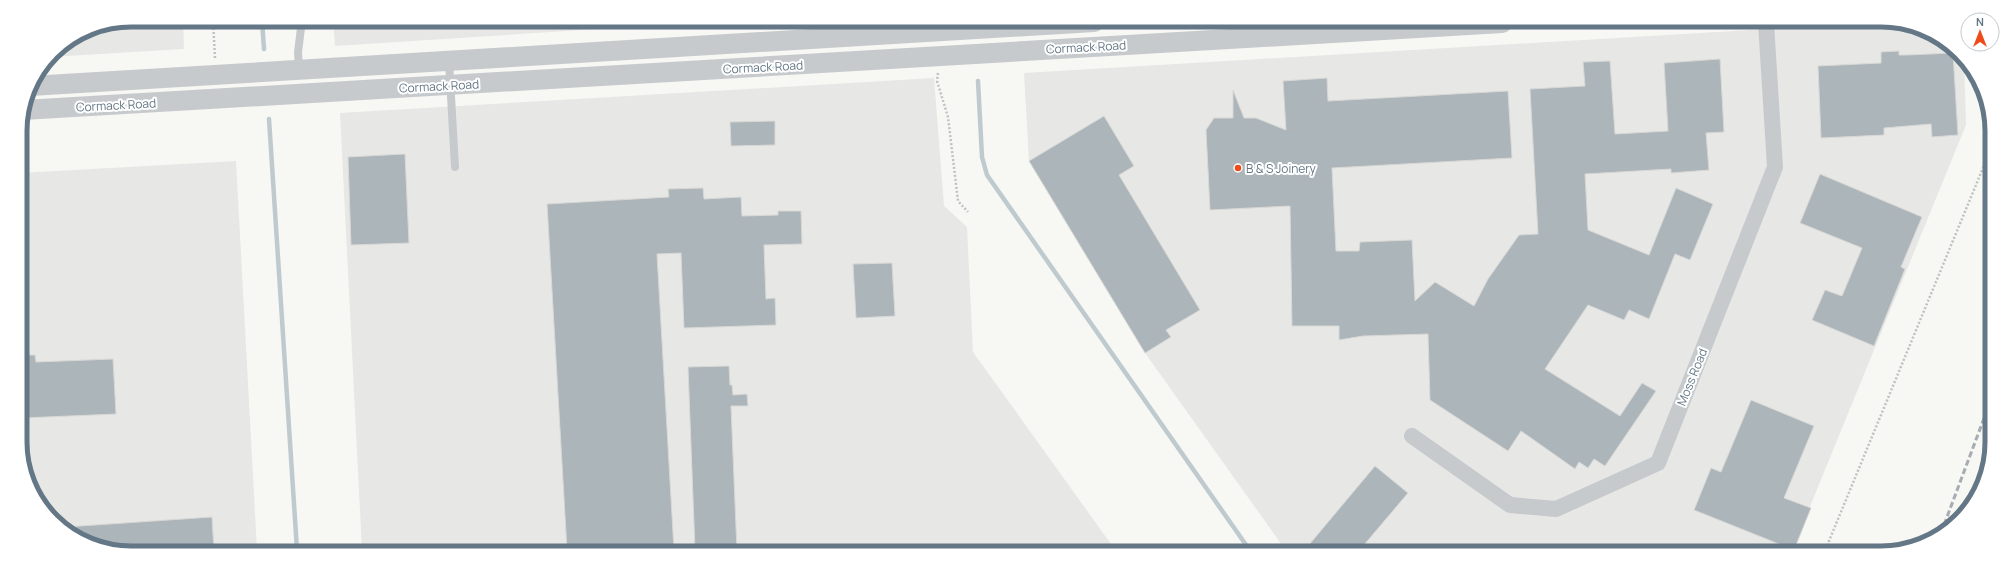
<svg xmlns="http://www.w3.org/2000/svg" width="2012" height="573" font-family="Manrope,sans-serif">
<rect width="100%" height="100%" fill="#f7f7f3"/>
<path fill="#e7e8e6" d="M131,20H183L184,49L49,57L53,52L89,28Z
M333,20L720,21L335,46Z
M1853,24H1910L1964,57L1966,125L1791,553L1287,552L1145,353L1029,161L1024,73Z
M934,78L944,206L967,227L973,352L1116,551L362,550L340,113Z
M236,161L257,550L102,549L48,515L22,464L20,173Z"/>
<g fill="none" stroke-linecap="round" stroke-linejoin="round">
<path stroke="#bfcacf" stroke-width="4.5" d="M262,20L264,49
M978,81L982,157L987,175L1251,552
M269,119L297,550"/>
</g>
<path fill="#acb5ba" stroke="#d8d8d5" d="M1899,51V55H1907L1953,53L1958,135L1932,137L1931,124L1884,128V135L1821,138L1818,66L1881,63V52Z
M1720,59L1724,132L1706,133L1709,170L1671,173V169L1585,174L1588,230L1649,255L1676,188L1713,204L1690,260L1675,254L1649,319L1629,310L1624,320L1588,305L1545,369L1620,416L1642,383L1656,391L1605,466L1594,459L1588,468L1579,462L1575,469L1521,431L1508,451L1430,400L1428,334L1363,336L1339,340V326H1292L1290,206L1210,210L1206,130L1214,118H1233V90L1244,118H1256L1286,130L1283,81L1327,78L1328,101L1508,91L1512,158L1332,168L1336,251H1359L1360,242L1412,240L1415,301L1435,282L1474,306L1488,279L1519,235L1538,234L1530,89L1585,86L1583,62L1610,61L1615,134L1668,131L1664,63Z
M1104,116L1134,166L1119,175L1200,310L1166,330L1171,337L1145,353L1029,161Z
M775,121V145L731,146L730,122Z
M405,154L409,243L351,245L348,157Z
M1820,174L1922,217L1901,267L1905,269L1874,346L1812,320L1825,290L1842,296L1862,248L1800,223Z
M703,188L704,199L741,197L742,216L778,215V211H801L802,244L764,245L766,299L775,298L776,325L684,328L681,253L657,254L674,550H567L547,204L669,197L668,189Z
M892,263L895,316L856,318L853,264Z
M21,355H35L36,362L113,359L116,414L22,418Z
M729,366L730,385H732L733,395L747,394L748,406H731L737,551L695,550L688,367Z
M1751,400L1814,426L1784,498L1811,508L1794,550L1694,510L1711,468L1721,472Z
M1375,466L1408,493L1358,552H1315L1308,546Z
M212,517L214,550L102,549L66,527Z"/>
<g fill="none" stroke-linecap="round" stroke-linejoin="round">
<path stroke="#bfc2c4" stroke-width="2.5" stroke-dasharray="2 2" stroke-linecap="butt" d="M213,20L215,58
M938,73L937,81L948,117L958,201L968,212
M1824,553L1990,151"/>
<path stroke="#c6cacd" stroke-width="8" d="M449,61L455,167
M299,69L298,52L302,20"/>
<path stroke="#c6cacd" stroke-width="16" d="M1412,436L1510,505L1556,509L1658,463L1775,167L1766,23"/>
<path stroke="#c6cacd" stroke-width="20" d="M30,86L1094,22
M23,110L1502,23"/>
<path stroke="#a6acb2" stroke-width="3" stroke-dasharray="6 3" stroke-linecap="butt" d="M1941,533L1989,405"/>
</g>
<circle fill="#ee4b1b" stroke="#fff" stroke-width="1.5" cx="1238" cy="168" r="4"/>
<g text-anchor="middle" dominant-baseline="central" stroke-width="4" stroke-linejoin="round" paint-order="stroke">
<g font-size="12" fill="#637786" stroke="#fff">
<text transform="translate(1086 47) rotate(-3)">Cormack Road</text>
<text transform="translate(763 67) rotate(-3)">Cormack Road</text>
<text transform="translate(439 86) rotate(-3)">Cormack Road</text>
<text transform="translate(116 105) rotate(-3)">Cormack Road</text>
<text transform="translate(1692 377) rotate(-68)">Moss Road</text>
</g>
<g font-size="12" fill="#637786" stroke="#fff" text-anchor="start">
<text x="1246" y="168">B &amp; S Joinery</text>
</g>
</g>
<path d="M0 0H2012V573H0ZM131 27H1881A104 104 0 0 1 1985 131V442A104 104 0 0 1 1881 546H131A104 104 0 0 1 27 442V131A104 104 0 0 1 131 27Z" fill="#fff" fill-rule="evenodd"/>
<path fill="none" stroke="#637786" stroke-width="5" d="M131 27H1881A104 104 0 0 1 1985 131V442A104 104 0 0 1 1881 546H131A104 104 0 0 1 27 442V131A104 104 0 0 1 131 27Z"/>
<g transform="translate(1980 32)"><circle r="19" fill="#ffffff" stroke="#c1c9cf"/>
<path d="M0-3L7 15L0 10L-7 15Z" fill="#ee4b1b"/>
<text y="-6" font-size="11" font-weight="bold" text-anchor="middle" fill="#637786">N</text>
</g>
</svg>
